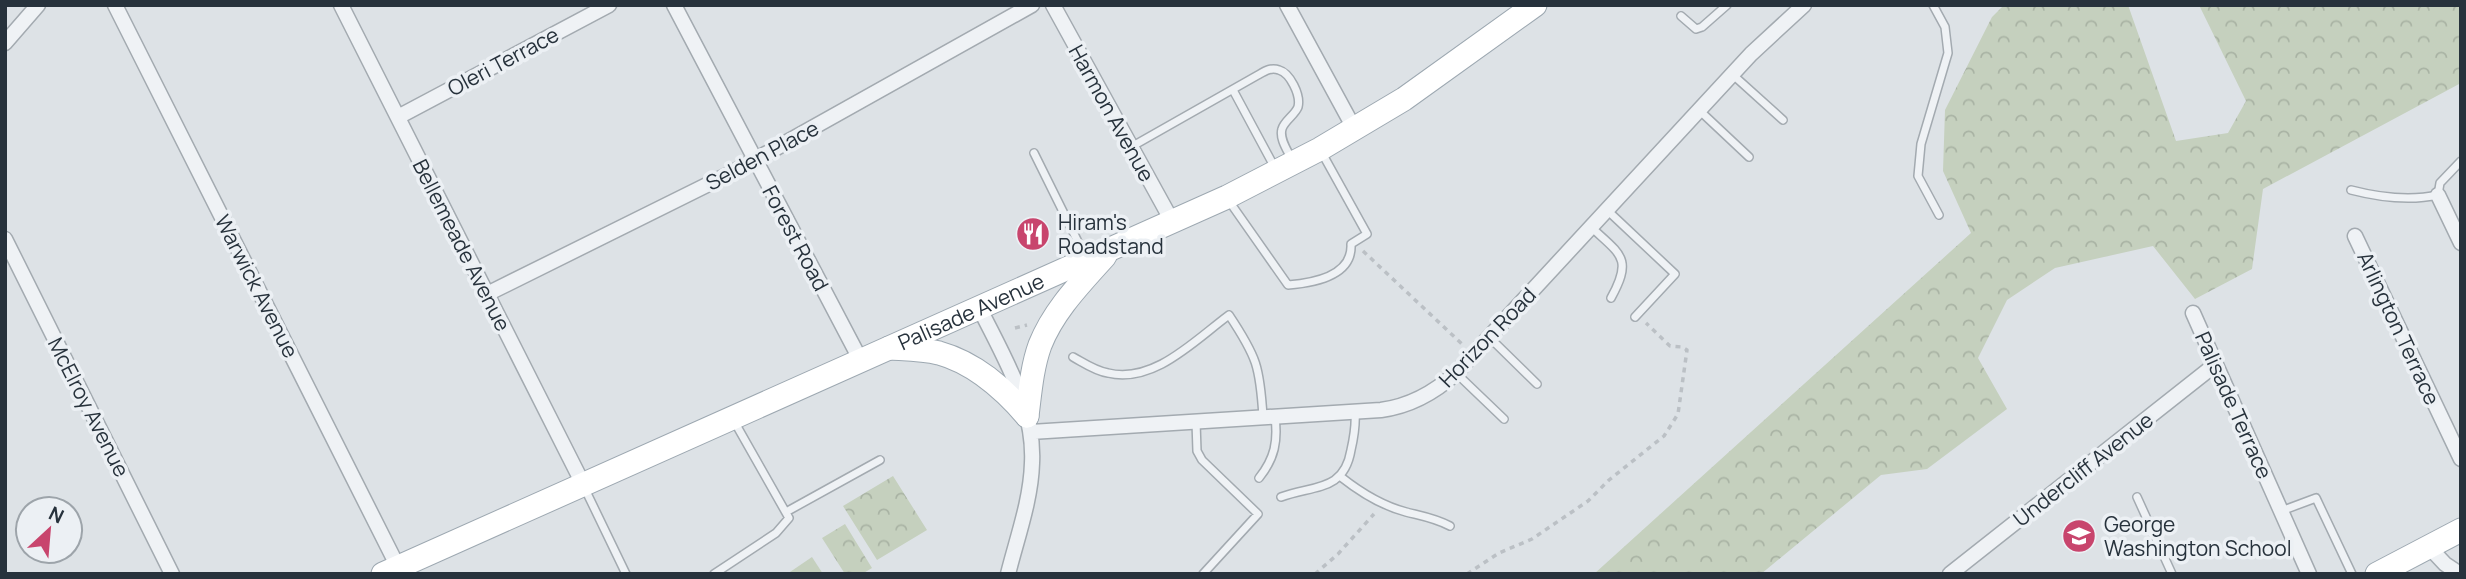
<svg xmlns="http://www.w3.org/2000/svg" width="2466" height="579" font-family="Manrope,sans-serif">
<defs>
<pattern id="forest-crowns" width="20" height="18" patternUnits="userSpaceOnUse" patternTransform="scale(1.75)"><rect width="20" height="18" fill="#c5d0be"/><path d="M2 6a3 3 0 1 1 6 0M12 15a3 3 0 1 1 6 0" fill="none" stroke="#a9b3a4"/></pattern>
</defs>
<rect width="100%" height="100%" fill="#dde2e6"/>
<path fill="url(#forest-crowns)" d="M2004,5H2128L2176,141L2228,133L2246,101L2199,5H2461V83L2263,189L2252,269L2195,299L2153,246L2055,268L2007,300L1978,358L2007,409L1927,469L1881,475L1761,574H1594L1971,233L1943,171L1945,110L1992,17Z
M893,476L927,530L877,560L843,506Z
M845,524L872,568L862,574H845L822,538Z"/>
<path fill="#c5d0be" d="M812,557L823,574H787Z"/>
<g fill="none" stroke-linecap="round" stroke-linejoin="round">
<g stroke="#a3aab0" stroke-width="10">
<path id="service" d="M1933,5L1945,27L1948,53L1921,144L1918,176L1939,215
M1681,16L1696,29L1702,27L1727,5
M1732,74L1783,120
M1233,90L1275,168
M1699,110L1749,157
M1131,147L1258,75C1265,71 1271,67 1279,70C1290,73 1301,95 1298,107C1295,115 1284,121 1282,129C1279,139 1288,151 1292,160
M1034,153L1085,256
M2351,190C2378,197 2410,201 2438,195L2440,183L2461,161
M1229,201L1288,285C1313,283 1353,276 1351,244L1367,234L1322,153
M1607,210L1675,274L1635,317
M1591,227C1621,255 1633,258 1611,298
M1489,337L1537,384
M1073,357C1084,363 1095,371 1108,373C1154,384 1195,340 1229,315C1257,357 1260,367 1263,417
M1456,373L1504,419
M1196,422L1197,451L1202,460L1258,514L1203,574
M1341,477C1360,492 1383,506 1406,512C1422,516 1435,518 1450,526
M1259,478C1275,458 1278,441 1275,417
M585,489L626,574
M1281,497C1313,485 1344,492 1351,450C1354,437 1356,425 1355,412
M2137,497L2172,574
M2281,511L2316,498L2352,574
M786,512L880,460
M714,574L776,533L789,518L734,421"/>
</g>
<g stroke="#a3aab0" stroke-width="17">
<path id="minor" d="M115,5L398,567
M341,5L583,484
M674,5L860,359
M1053,5L1172,221
M1287,5L1355,130
M5,43L38,5
M398,117L609,5
M2438,195L2461,243
M2355,236L2461,459
M5,239L172,574
M487,294L735,171L1032,5
M979,307C1003,356 1035,407 1032,463C1031,500 1017,538 1008,574
M2193,313L2309,574
M1031,432L1381,410C1411,406 1434,393 1456,373L1751,54L1804,5
M2430,548L2445,564L2460,574
M1950,574L2216,364"/>
</g>
<g stroke="#9da8b1" stroke-width="25">
<g id="primary">
<path d="M889,348C905,349 923,349 939,353C975,363 1003,388 1027,416"/>
<path d="M1027,416C1030,392 1032,367 1040,345C1054,310 1080,284 1105,256"/>
<path id="s1" d="M383,574L1227,197L1320,149L1404,99L1535,5"/>
<path d="M2377,574L2461,530"/>
</g>
</g>
<path stroke="#bbc0c5" stroke-width="3.5" stroke-dasharray="5 5" stroke-linecap="butt" d="M1363,251L1462,344
M1015,328L1027,325
M1315,574L1338,554L1374,514
M1467,574L1499,553L1532,539L1588,501L1609,480L1664,436L1678,414L1687,350L1682,347L1670,346L1646,323"/>
<use href="#service" stroke="#eff2f5" stroke-width="7"/>
<use href="#minor" stroke="#eff2f5" stroke-width="14"/>
<use href="#primary" stroke="#fff" stroke-width="23"/>
</g>
<defs>
<g id="restaurant-disc" transform="scale(1.75)"><circle r="9.5" fill="#c8456d" stroke="#ecf0f4"/><path d="M-5-6h1v4h1v-4h1v4h1v-4h1v5L-1.5 .5V6h-2V.5L-5-1ZM5-6V6H3V1.5H1.5Q1.5-4 5-6Z" fill="#fff"/></g>
<g id="school-disc" transform="scale(1.75)"><circle r="9.5" fill="#c8456d" stroke="#ecf0f4"/><path d="M0-5L7-2L0 1L-7-2ZM-4 1L0 2.5L4 1V4Q0 6-4 4Z" fill="#fff"/></g>
</defs>
<g fill-rule="evenodd">
<use href="#restaurant-disc" x="1033" y="234"/>
<use href="#school-disc" x="2079" y="536"/>
</g>
<g text-anchor="middle" dominant-baseline="central" stroke-width="7" stroke-linejoin="round" paint-order="stroke">
<g font-size="21" fill="#27323c" stroke="#ecf0f4">
<text transform="translate(503 61) rotate(-28)">Oleri Terrace</text>
<text transform="translate(1112 113) rotate(61)">Harmon Avenue</text>
<text transform="translate(762 155) rotate(-28)">Selden Place</text>
<text transform="translate(796 238) rotate(62)">Forest Road</text>
<text transform="translate(462 245) rotate(63)">Bellemeade Avenue</text>
<text transform="translate(257 286) rotate(63)">Warwick Avenue</text>
<text stroke="none"><textPath href="#s1" startOffset="644">Palisade Avenue</textPath></text>
<text transform="translate(2399 328) rotate(65)">Arlington Terrace</text>
<text transform="translate(1487 337) rotate(-46)">Horizon Road</text>
<text transform="translate(2234 405) rotate(66)">Palisade Terrace</text>
<text transform="translate(89 407) rotate(63)">McElroy Avenue</text>
<text transform="translate(2083 469) rotate(-38)">Undercliff Avenue</text>
</g>
<g font-size="21" fill="#27323c" stroke="#ecf0f4" text-anchor="start">
<text x="1058" y="222">Hiram's<tspan x="1058" dy="24">Roadstand</tspan></text>
<text x="2104" y="524">George<tspan x="2104" dy="24">Washington School</tspan></text>
</g>
</g>
<rect width="2466" height="579" fill="none" stroke="#27323c" stroke-width="14"/>
<g transform="translate(49 530) rotate(26)"><circle r="33" fill="#ecf0f4" stroke="#9da4aa" stroke-width="2"/>
<path d="M0-5L12 26L0 18L-12 26Z" fill="#c8456d"/>
<text y="-10" font-size="19" font-weight="bold" text-anchor="middle" fill="#27323c">N</text>
</g>
</svg>
